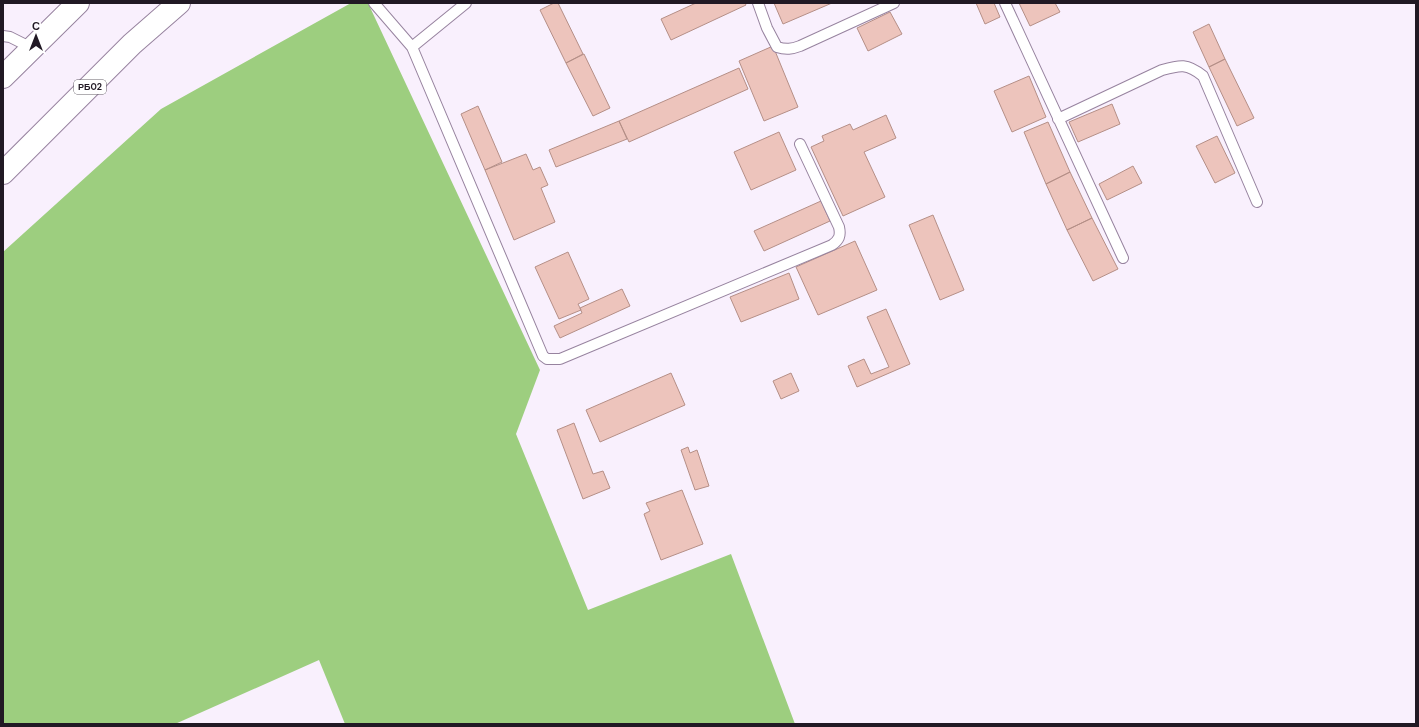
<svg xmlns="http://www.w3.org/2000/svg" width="1419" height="727" font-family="'DM Sans',sans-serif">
<rect width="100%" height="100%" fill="#f9f0fd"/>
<path fill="#9dce7f" d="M351,3H368L540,370L516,434L588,610L731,554L795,724H345L319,660L175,724H3V252L161,109Z"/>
<path fill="#edc4bc" stroke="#b58f87" d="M554,3H558L583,54L566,63L540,10Z
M696,3H745L746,5L671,40L661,19Z
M774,3H832L783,24Z
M976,3H994L1000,17L985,24Z
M1019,3H1055L1060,12L1030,26Z
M890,12L902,34L868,51L857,28Z
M1209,24L1225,59L1209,67L1193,32Z
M773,46L798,107L764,121L739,61Z
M584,54L610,108L593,116L566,63Z
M1225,59L1254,118L1237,126L1209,67Z
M739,68L748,89L629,142L619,121Z
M1029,76L1046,117L1012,132L994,91Z
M1112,104L1120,124L1078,142L1069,122Z
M478,106L502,162L485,170L461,114Z
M886,115L896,138L864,152L885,197L843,216L811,147L824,141L822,136L850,124L853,130Z
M619,121L627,139L556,167L549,150Z
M1048,122L1070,172L1046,184L1024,132Z
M779,132L796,170L751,190L734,152Z
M1217,136L1235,173L1215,183L1196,146Z
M526,154L533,170L540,167L548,185L541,188L555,222L514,240L485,170Z
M1133,166L1142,183L1107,200L1099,184Z
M1070,172L1092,218L1067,230L1046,184Z
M821,201L830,221L764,251L754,231Z
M933,215L964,290L940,300L909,225Z
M1092,218L1118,269L1093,281L1067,230Z
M855,241L877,290L818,315L796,267Z
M568,252L589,299L578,304L581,310L559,319L535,267Z
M789,273L799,299L741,322L730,297Z
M622,289L630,306L560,338L554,326L582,313L580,308Z
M886,309L910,364L857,387L848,366L864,359L871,374L889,367L867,317Z
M671,373L685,405L600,442L586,410Z
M791,373L799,391L781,399L773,381Z
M574,423L593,474L603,471L610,488L583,499L557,430Z
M688,447L690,453L697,450L709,486L695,490L681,450Z
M682,490L703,544L661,560L644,514L650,511L646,503Z"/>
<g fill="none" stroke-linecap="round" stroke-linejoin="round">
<g stroke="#97839f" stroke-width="12">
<path id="lane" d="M374,3L412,47L543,356L547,359H560L832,245C839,240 841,236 839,227L800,144
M758,3L767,28L777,47C786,50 792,49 800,46L894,3
M1005,3L1123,258
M3,36L10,37L32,48
M412,47L466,3
M1058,119L1162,70C1180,65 1187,63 1203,76L1257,202"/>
</g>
<g stroke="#97839f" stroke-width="24">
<path id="highway" d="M3,77L78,3
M3,173L132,44L179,3"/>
</g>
<use href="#lane" stroke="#fff" stroke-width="10"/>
<use href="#highway" stroke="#fff" stroke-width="22"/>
</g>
<g text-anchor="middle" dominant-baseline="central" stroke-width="3" stroke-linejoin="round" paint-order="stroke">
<rect fill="#fff" stroke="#645e66" stroke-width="1" x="74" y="80" width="32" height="14" rx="3"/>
<g font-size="9" font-weight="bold" fill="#211924">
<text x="90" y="87">РБ02</text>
</g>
</g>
<rect width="1419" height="727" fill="none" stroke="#211924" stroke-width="8"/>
<g transform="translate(36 36)" stroke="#ffffff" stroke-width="3" paint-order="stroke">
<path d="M0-3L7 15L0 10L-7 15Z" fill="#211924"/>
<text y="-6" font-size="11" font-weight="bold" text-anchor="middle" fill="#211924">С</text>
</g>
</svg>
